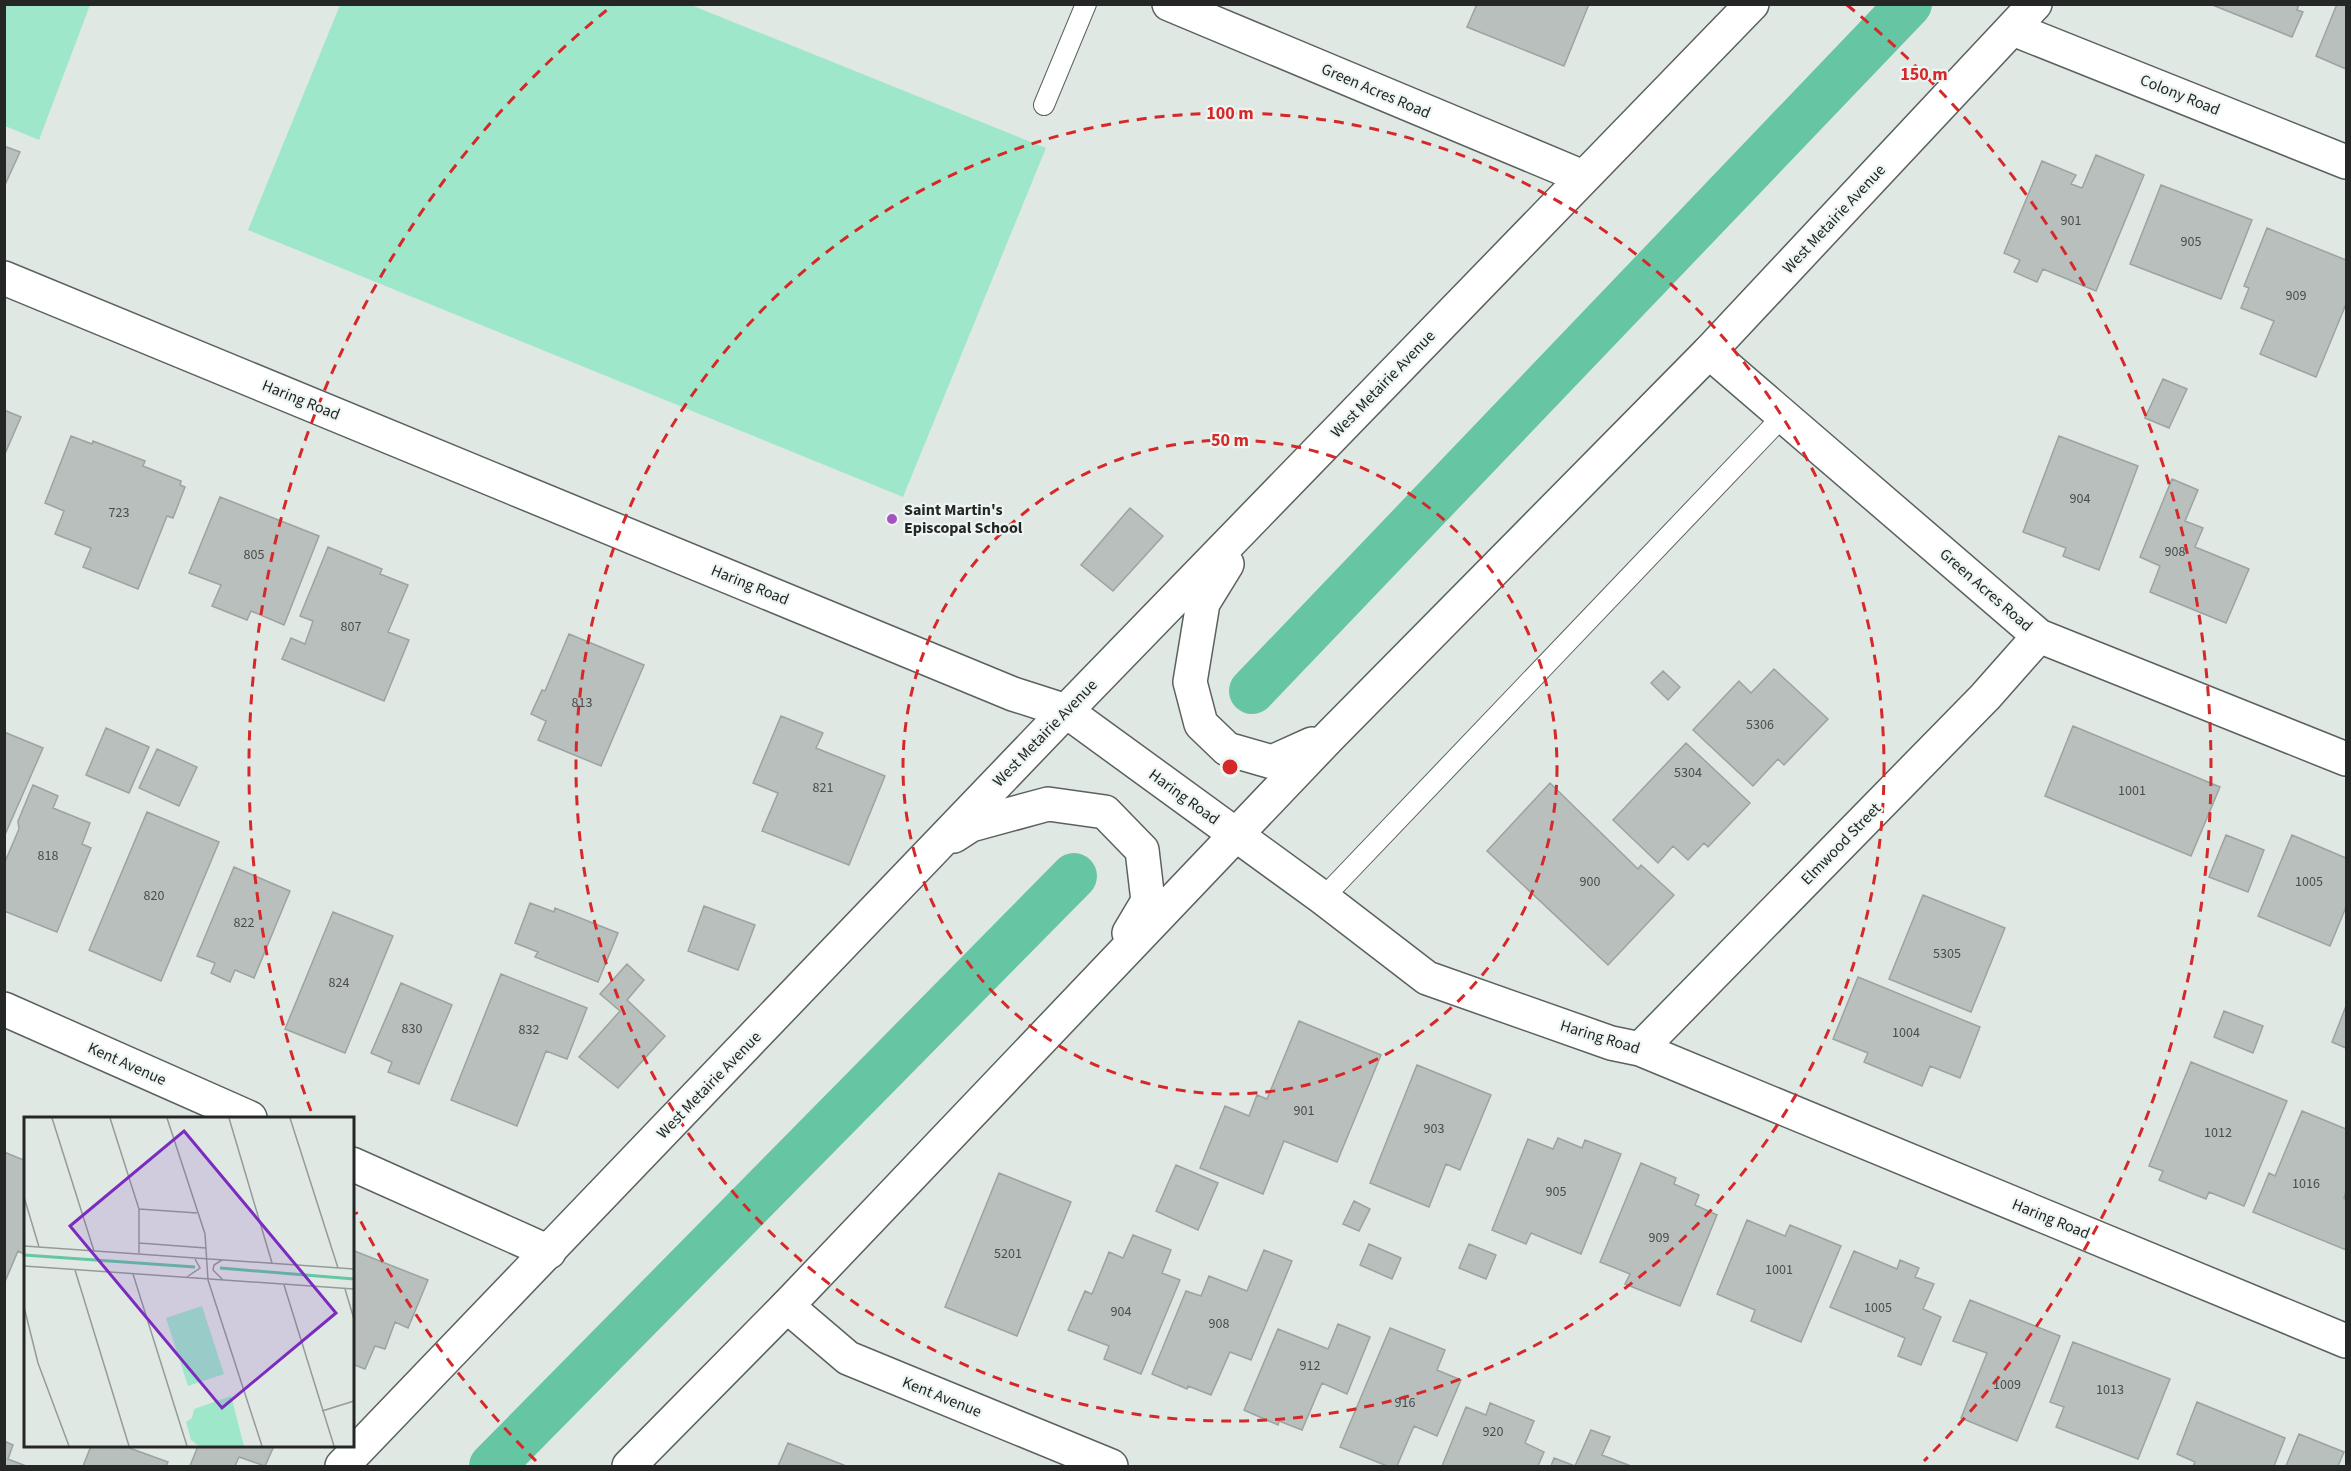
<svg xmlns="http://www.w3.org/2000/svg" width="2351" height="1471" font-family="'Source Sans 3',sans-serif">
<rect width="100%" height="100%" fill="#e0e8e4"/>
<path fill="#9fe7ca" d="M4,5H90L39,140L5,126Z
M340,5H691L1046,148L903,497L248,230Z"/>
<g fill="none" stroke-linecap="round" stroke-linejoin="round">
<path stroke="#66c5a3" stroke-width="46" d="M1252,691L1909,4
M492,1466L1074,876"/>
</g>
<path fill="#b8bfbc" stroke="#9ca3a0" stroke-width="1.5" d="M1477,4H1589L1564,66L1467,27Z
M2210,4H2299L2297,10L2303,12L2292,37Z
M2337,4H2346V69L2316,56Z
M4,146L20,152L4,187Z
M2096,155L2144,175L2096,291L2043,269L2037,282L2014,272L2020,260L2004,253L2042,161L2076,175L2071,184L2082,188Z
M2161,185L2252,220L2221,299L2130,264Z
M2267,228L2346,260V304L2316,377L2260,354L2274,321L2241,308L2249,288L2244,286Z
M2163,379L2187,389L2169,428L2145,418Z
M4,410L21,417L4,456Z
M71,436L92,444L93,441L145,461L143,466L181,481L180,485L185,487L173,518L167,516L138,589L83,567L91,548L55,534L64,511L45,503Z
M2059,436L2138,466L2099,570L2063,556L2066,548L2023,532Z
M2172,479L2198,490L2185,521L2203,528L2195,547L2249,569L2226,623L2150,592L2160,566L2140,557Z
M220,497L319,536L284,625L251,611L247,620L212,606L221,585L189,573Z
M1130,508L1163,536L1113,591L1081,565Z
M328,547L382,569L380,574L408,585L388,632L409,640L384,701L282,659L291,638L305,644L313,621L300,616Z
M569,634L644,665L601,766L538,740L546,721L531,714L542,690L545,691Z
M1774,669L1828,719L1784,765L1778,759L1753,786L1693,730L1739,681L1751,693Z
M1663,671L1680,687L1668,700L1651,683Z
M781,716L823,733L816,748L885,776L849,865L762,831L778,793L753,783Z
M2073,726L2220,787L2191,856L2045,796Z
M106,728L149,747L129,793L86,775Z
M4,732L43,748L4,837Z
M1686,743L1750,803L1708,847L1704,843L1688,860L1673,846L1658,863L1613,820Z
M157,749L197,767L179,806L139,788Z
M1550,783L1638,869L1641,865L1674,895L1608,965L1487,851Z
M33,785L58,796L53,808L90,823L82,844L91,848L57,932L4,911V864L19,829L18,821Z
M147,812L219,842L161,981L89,950Z
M2226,835L2264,850L2248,892L2209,877Z
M2292,835L2346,858V907L2330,946L2258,916Z
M234,867L290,891L254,978L235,970L230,982L211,973L215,963L197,956Z
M1923,895L2005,928L1971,1012L1889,979Z
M530,903L554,912L555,908L618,933L598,982L535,957L538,952L515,943Z
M704,906L755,925L738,970L688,951Z
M333,912L393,936L345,1053L285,1029Z
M627,964L644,980L627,1000L665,1036L618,1088L579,1057L620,1011L600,994Z
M501,974L587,1008L567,1059L546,1051L517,1126L451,1100Z
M1858,977L1980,1027L1960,1078L1930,1066L1922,1086L1864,1062L1868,1053L1833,1039Z
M401,983L452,1005L419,1084L388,1072L392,1062L371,1053Z
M2346,1006V1048L2332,1042Z
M2224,1011L2263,1026L2253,1053L2214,1037Z
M1299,1021L1381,1055L1337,1162L1284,1141L1263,1194L1200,1168L1225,1106L1249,1116L1257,1095L1267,1099Z
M2191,1062L2287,1101L2244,1206L2209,1192L2206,1199L2159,1180L2163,1171L2149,1166Z
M1417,1065L1491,1095L1460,1170L1446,1164L1429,1207L1370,1183Z
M2302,1111L2346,1129V1191L2344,1198L2346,1200V1250L2253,1212L2269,1173L2275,1176Z
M1558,1138L1582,1148L1585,1140L1621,1154L1581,1254L1531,1233L1526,1244L1492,1230L1528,1139L1553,1149Z
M4,1152L26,1161V1255L18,1251L4,1284Z
M1641,1163L1676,1178L1674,1184L1699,1195L1695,1205L1717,1215L1680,1306L1625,1284L1630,1274L1600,1262Z
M1176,1165L1218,1183L1198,1230L1156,1211Z
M999,1173L1071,1202L1017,1336L945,1307Z
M1354,1201L1370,1209L1359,1231L1343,1224Z
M1747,1220L1785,1236L1790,1225L1841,1246L1801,1342L1751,1321L1755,1310L1717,1294Z
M1133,1235L1171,1250L1162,1273L1180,1280L1141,1374L1104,1359L1109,1346L1068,1330L1085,1291L1092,1294L1109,1252L1123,1258Z
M1369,1244L1401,1258L1392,1279L1360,1265Z
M1469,1244L1496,1255L1486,1279L1459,1268Z
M352,1250L428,1280L408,1328L395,1322L385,1349L375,1346L365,1369L352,1364Z
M1264,1250L1292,1261L1251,1360L1230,1352L1211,1395L1188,1386L1187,1389L1152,1374L1186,1291L1201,1296L1209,1276L1247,1291Z
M1854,1251L1897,1269L1900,1260L1919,1268L1915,1277L1934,1284L1923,1309L1941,1317L1921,1365L1898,1356L1905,1338L1830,1307Z
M1970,1300L2060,1336L2017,1441L1961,1418L1987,1353L1953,1341Z
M1338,1324L1370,1337L1347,1394L1322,1383L1302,1430L1279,1421L1278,1425L1244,1410L1278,1329L1328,1349Z
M1390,1328L1445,1350L1437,1370L1461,1380L1437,1436L1414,1426L1397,1466H1387L1340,1447Z
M2073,1342L2170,1379L2138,1459L2056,1427L2064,1407L2050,1402Z
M2197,1402L2285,1438L2274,1466H2193L2195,1462L2177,1454Z
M1490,1403L1534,1421L1525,1443L1544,1452L1538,1466H1442L1466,1407L1486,1415Z
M1591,1430L1610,1437L1602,1455L1631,1466H1575Z
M2299,1434L2344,1452L2338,1466H2286Z
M4,1441L13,1445L8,1459L26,1466H4Z
M788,1443L846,1466H778Z
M91,1446H124L168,1462L166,1466H83Z
M198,1446H274L265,1466L239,1457L235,1466H190Z
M1554,1458L1575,1466H1551Z"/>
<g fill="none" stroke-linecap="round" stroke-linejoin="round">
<g stroke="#5a615e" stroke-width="22">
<path id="service" d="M1044,105L1086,4
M1323,898L1784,415"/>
</g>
<g stroke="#5a615e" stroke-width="36">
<path id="minor" d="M1169,4L1583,177
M2013,29L2346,162
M4,278L1013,694L1066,711L1323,898L1427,978L1611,1043L1640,1049L2346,1341
M1709,352L2039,636L2346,759
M4,1009L250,1118
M1640,1049L1985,697L2039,636
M352,1164L549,1252
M787,1306L848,1358L1111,1466"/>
</g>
<g stroke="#5a615e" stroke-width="36">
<path id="secondary" d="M1227,564L1203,603L1190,682L1201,724L1227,749L1272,762L1312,744
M954,836L971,825L1048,804L1105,812L1142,850L1148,901L1129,933
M342,1466L1066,711L1752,4
M629,1466L787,1306L1331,735L1709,352L2035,4"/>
</g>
<use href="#service" stroke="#fff" stroke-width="20"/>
<use href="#minor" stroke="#fff" stroke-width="33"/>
<use href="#secondary" stroke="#fff" stroke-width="33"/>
</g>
<g fill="none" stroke="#d62828" stroke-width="3" stroke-dasharray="10 8">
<circle cx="1230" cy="767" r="327"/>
<circle cx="1230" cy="767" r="654"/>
<path d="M536 1461A981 981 0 0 1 356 1212M311 1111A981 981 0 0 1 613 5M1847 5A981 981 0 0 1 1924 1461"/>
</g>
<circle fill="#a652c0" stroke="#edf5f2" stroke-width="2" cx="892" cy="519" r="6"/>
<g text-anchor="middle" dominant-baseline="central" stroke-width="4.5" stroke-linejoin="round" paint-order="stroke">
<g font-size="14" fill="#494d4c">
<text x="2071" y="221">901</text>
<text x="2191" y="242">905</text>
<text x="2296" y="296">909</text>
<text x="2080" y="499">904</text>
<text x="119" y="513">723</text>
<text x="2175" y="552">908</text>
<text x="254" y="555">805</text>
<text x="351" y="627">807</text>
<text x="582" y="703">813</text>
<text x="1760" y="725">5306</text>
<text x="1688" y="773">5304</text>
<text x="823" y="788">821</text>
<text x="2132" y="791">1001</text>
<text x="48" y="856">818</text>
<text x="1590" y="882">900</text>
<text x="2309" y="882">1005</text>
<text x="154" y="896">820</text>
<text x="244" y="923">822</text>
<text x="1947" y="954">5305</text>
<text x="339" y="983">824</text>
<text x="412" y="1029">830</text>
<text x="529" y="1030">832</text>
<text x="1906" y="1033">1004</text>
<text x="1304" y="1111">901</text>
<text x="1434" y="1129">903</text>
<text x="2218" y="1133">1012</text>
<text x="2306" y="1184">1016</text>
<text x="1556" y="1192">905</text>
<text x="1659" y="1238">909</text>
<text x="1008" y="1254">5201</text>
<text x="1779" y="1270">1001</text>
<text x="1878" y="1308">1005</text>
<text x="1121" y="1312">904</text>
<text x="1219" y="1324">908</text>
<text x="1310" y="1366">912</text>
<text x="2007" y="1385">1009</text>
<text x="2110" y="1390">1013</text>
<text x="1405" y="1403">916</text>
<text x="1493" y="1432">920</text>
</g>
<g font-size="16" fill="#242726" stroke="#edf5f2">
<text transform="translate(1376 91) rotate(23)">Green Acres Road</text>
<text transform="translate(2180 95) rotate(22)">Colony Road</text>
<text transform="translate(1834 219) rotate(-47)">West Metairie Avenue</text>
<text transform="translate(1383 384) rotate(-46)">West Metairie Avenue</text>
<text transform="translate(301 400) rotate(22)">Haring Road</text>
<text transform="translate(750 585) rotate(22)">Haring Road</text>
<text transform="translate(1986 590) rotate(41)">Green Acres Road</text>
<text transform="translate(1045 733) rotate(-46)">West Metairie Avenue</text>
<text transform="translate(1184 797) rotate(36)">Haring Road</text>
<text transform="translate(1841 844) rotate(-46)">Elmwood Street</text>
<text transform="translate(1600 1037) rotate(17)">Haring Road</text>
<text transform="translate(127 1064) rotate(24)">Kent Avenue</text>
<text transform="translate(709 1085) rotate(-46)">West Metairie Avenue</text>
<text transform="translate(2051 1219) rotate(22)">Haring Road</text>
<text transform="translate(942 1397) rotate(22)">Kent Avenue</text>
</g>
<g font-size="16" font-weight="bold" fill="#242726" stroke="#edf5f2" text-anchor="start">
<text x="904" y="510">Saint Martin's<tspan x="904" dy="18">Episcopal School</tspan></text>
</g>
</g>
<g transform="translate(24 1117)">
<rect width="330" height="330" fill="#e0e8e4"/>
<path d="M178,189L200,257L164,269L142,201ZM207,279L220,329H175L167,323L162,305L168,301L170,292Z" fill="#9fe7ca"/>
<path fill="none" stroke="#66c5a3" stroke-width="3" d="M0,138L171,150M196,151L330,162"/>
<path fill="none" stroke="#959b98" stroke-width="1.5" d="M28,1L70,134M86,1L115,92V136M143,1L181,117L184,163L238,329M205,1L248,146M266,1L314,151M0,80L15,130M115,92L173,96M115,126L182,131M0,129L330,152M198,143L190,148L189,153L199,163M0,149L330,172M51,153L105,329M109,157L163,329M163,160L176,151L171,142M260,168L310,329M321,172L330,202M0,190L14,246L45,329M298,294L330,284"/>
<path fill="#7b2cbf" fill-opacity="0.15" stroke="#7b2cbf" stroke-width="3" d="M160,14L312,196L198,291L46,109Z"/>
<rect width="330" height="330" fill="none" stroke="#242726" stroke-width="3"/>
</g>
<circle cx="1230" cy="767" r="9" fill="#d62828" stroke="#edf5f2" stroke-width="3"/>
<g font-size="18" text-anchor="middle" font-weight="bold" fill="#d62828" stroke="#edf5f2" stroke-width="4.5" stroke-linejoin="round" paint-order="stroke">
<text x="1924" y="80">150 m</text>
<text x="1230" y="119">100 m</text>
<text x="1230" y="446">50 m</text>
</g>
<rect width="2351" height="1471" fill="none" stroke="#242726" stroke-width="12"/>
</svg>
